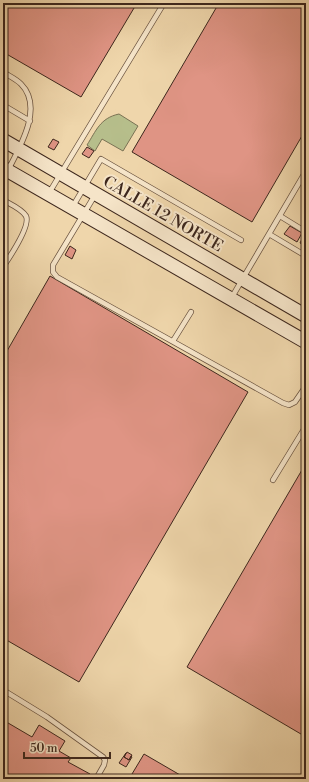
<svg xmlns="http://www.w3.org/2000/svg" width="309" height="782" font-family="'Libre Bodoni',serif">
<rect width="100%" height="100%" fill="#efd6ab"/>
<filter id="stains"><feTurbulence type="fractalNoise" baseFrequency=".005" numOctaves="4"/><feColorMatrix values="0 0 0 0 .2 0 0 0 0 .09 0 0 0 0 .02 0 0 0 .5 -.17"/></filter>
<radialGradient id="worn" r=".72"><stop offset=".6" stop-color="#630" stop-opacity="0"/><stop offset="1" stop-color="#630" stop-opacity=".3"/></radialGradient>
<path fill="#b6be8b" stroke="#7a7254" d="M119,114L138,126L123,151L102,139L95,151L87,145C96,131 100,118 119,114Z"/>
<path fill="#df9484" stroke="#3d271d" d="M3,3H137L81,97L3,52Z
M219,3H306V129L252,222L132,152Z
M53,139L59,142L54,150L48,147Z
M87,147L94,151L89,158L82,154Z
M290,226L302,233L297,242L284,234Z
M302,239L306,242L304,245L300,243Z
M70,246L76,250L72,259L65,255Z
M50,276L248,392L79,682L3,638V358Z
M306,463V737L187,667Z
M3,720L32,737L39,725L65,741L59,751L71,758L68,762L90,774L87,779H3Z
M127,752L132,755L129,760L124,757Z
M126,753L124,757L129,760L131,756L132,757L126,767L119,763Z
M144,754L187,779H129Z"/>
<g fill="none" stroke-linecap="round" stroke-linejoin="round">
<g stroke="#6a5340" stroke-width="6">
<path id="lane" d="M3,72C9,76 16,79 21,84C44,107 20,147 8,170
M3,105L30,121
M49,193L164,3
M95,195L53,265V272L57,277L283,403L289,405L295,402L306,386
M3,200C10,204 22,209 26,216C31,226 9,258 3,267
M73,206L101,159L241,240
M280,216L306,232
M269,234L306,256
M232,297L306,171
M173,341L191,312
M273,480L306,426
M3,690L47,717L103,757L105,760L104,765L96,779"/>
</g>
<g stroke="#3d271d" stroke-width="15">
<path id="secondary" d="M3,140L306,316
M3,168L306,342"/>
</g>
<use href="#lane" stroke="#f5e4c8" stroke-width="4.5"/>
<use href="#secondary" stroke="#f5e4c8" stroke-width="13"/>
</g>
<g text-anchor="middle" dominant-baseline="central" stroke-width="4" stroke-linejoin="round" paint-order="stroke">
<g font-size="16" fill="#3d271d" stroke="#f5e4c8">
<text transform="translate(163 214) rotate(30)">CALLE 12 NORTE</text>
</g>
</g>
<rect width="309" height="782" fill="none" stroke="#efd6ab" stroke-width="16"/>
<rect x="4" y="4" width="301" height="774" fill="none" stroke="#3d271d" stroke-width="2"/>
<rect x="8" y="8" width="293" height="766" fill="none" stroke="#3d271d"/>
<path d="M24 752v6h86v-6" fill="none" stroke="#3d271d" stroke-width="2"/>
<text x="30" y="752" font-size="12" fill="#3d271d" stroke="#f5e4c8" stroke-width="3" paint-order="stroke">50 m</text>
<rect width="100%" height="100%" filter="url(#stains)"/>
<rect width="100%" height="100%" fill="url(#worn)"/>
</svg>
